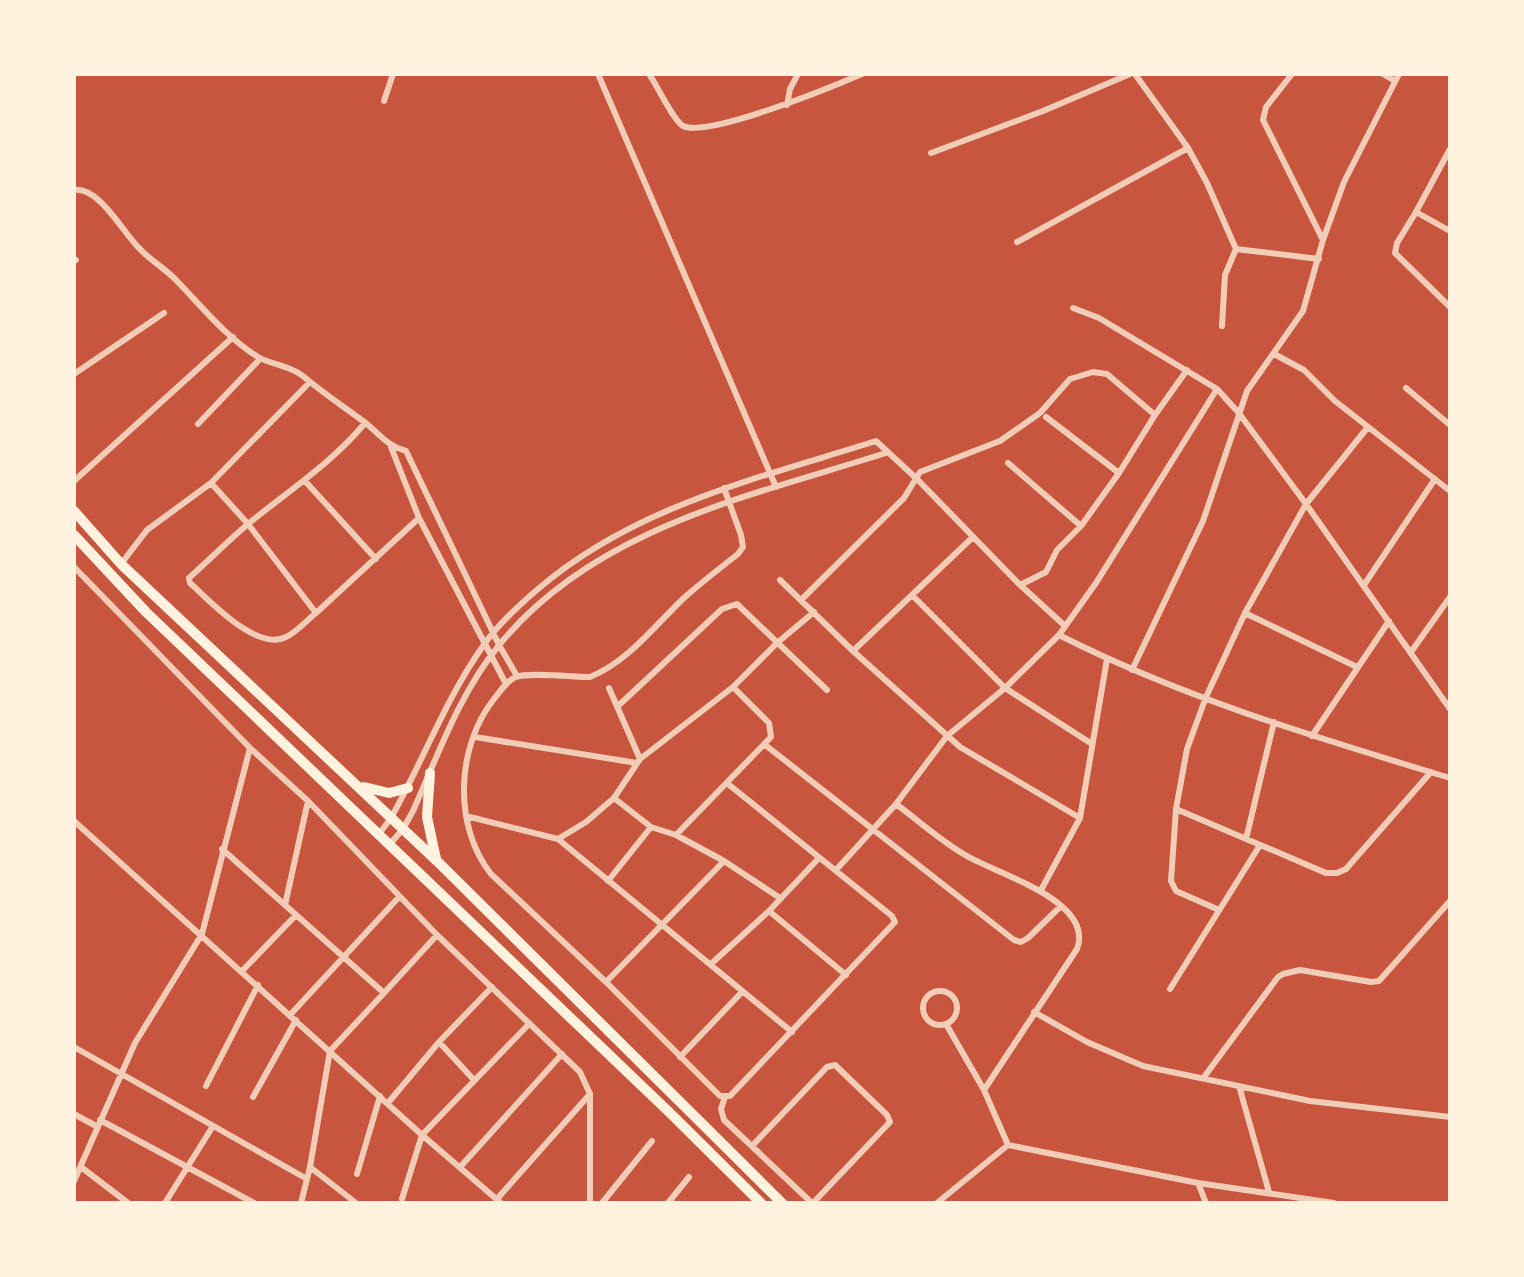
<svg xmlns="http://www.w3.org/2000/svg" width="1524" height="1277" font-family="Poppins,sans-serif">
<rect width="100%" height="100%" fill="#c8553d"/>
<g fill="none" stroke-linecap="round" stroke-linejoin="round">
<path stroke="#f1ccb7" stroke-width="6" d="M598,74L776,487
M649,74C657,85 673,120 683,126C708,138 834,86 862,74
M1135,74L1188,148L1207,183L1236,249L1225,275L1222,326
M1292,74L1266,107L1263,120L1323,240
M1383,74L1395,81
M384,101L393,74
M787,105L790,89L798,74
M1450,149L1416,212L1450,231
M931,153L1043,111L1130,74
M74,190C99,186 123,233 140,249C151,261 166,269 177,281C203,308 226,337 258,357C272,365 289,365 303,376C324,394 346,408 367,424C381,436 388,446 406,451L499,645L517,676
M1416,212L1397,243L1395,253L1450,307
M1017,242L1188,148
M1236,249L1319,259
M74,261L76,260
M1073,308L1099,318L1217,389L1238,412L1306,504L1450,709
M1274,354L1304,370L1335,401L1450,491
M74,374L164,313
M1406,388L1450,425
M1046,417L1119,473
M198,424L260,359
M391,447L419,518L506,684
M1008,463L1081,526
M74,481L233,337
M305,481L376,559
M211,483L248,524L316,613L419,518
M724,488L741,535L743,547L738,554C720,568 702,582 685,597C656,624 628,662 590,677C575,677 527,672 516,677C506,681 500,692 494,699C456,747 453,826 491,874L606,982L720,1096H730L895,922L892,916L728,784
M121,564L147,530L211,483L309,383
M74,567L250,748L308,801L437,935L580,1072L590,1094V1203
M780,580L853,651L960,747L1080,818
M1020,585L1046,572L1057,550L1081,526L1119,473L1155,415L1187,370
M1364,585L1435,479
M912,595L1005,688L1092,744
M801,600L904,498L920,472L1000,441L1040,413L1070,379L1093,372L1107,374L1155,415
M316,613C307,620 297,632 286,637C257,652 210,601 190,583L189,578C209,560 228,541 248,524C288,491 332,463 365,423
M1245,613L1357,667
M1059,635C1183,698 1318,738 1450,778
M853,651L973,537
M1411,652L1450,597
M1132,670L1203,521L1247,391L1303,311L1323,240L1344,182L1399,74
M609,688L640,759
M618,706L722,609L737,604L827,690
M1312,736L1389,621
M475,737L637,763
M764,744L1014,940L1021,942L1028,938L1061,906
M614,798L651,827L676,835L724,861L780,898
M896,804C919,821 942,842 967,856C997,874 1095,901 1077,949L984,1090
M1176,809L1326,873H1337L1346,869L1431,772
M466,816L558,839L792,1032
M74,821L422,1135L501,1203
M379,834L391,818C423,761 445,700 483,646C497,625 518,606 538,589C635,506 756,479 876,441L917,479L1018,583L1065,626
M676,835L771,737L769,723L733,687
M558,839L586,822L614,798L640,759L733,687L777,643L814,612
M1246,839L1274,722
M390,844L403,829L413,811C438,755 460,692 500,644C595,528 750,496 886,453
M222,849L384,993L437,935
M836,870L896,804L947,736L1005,688L1059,635L1096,583L1217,389
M608,881L651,827
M1041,890L1080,818L1107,659
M285,905L308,801
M1219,910L1176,891L1171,881L1176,809L1187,749L1206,697L1245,613L1306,504L1368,427
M769,911L846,975
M711,964L769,911L818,859
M242,971L296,915
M606,982L724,861
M1170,989L1260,845
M923 1008a17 17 0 1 1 34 0a17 17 0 1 1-34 0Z
M1034,1012L1087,1042L1143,1066L1310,1101L1450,1117
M290,1015L399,897
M946,1024L984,1090L1008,1145L1198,1183L1334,1203
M439,1042L474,1080
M74,1047L307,1179
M680,1057L742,992
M1204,1077L1278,977L1283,974L1300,970L1371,982L1379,981L1450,901
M206,1086L258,985
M1239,1086L1269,1192
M253,1097L296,1020
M725,1097L721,1109L724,1120L812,1203
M388,1103L439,1042L492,987
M74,1114L98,1127
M100,1120L254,1203
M752,1146L827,1067L835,1065L887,1115L890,1122L813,1203
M461,1166L562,1054
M81,1167L128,1203
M310,1167L356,1203
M357,1174L380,1096
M74,1181L135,1043L202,934L250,748
M1198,1183L1206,1203
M402,1199L422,1135L528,1025
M497,1199L590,1094
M165,1203L213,1126
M301,1203L310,1167L330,1051L384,993
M602,1203L652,1141
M668,1203L689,1177
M937,1203L1008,1145"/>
<path stroke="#fff3e0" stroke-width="10" d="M74,511L121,564L437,861L782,1203
M74,535L146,612L668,1111L761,1203
M430,773L427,817L436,859
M364,787L389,793L408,788"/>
</g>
<rect width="1524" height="1277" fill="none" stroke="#fff3e0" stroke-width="152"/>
</svg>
